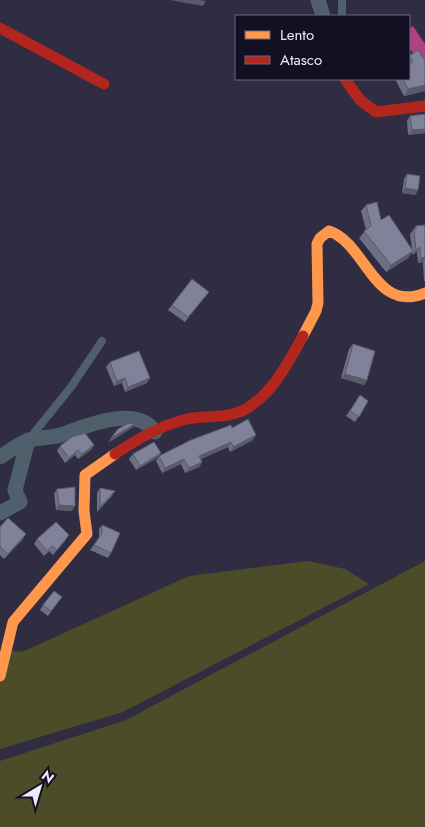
<svg xmlns="http://www.w3.org/2000/svg" width="425" height="827" font-family="Jost,sans-serif">
<rect width="100%" height="100%" fill="#302c42"/>
<path fill="#4c4c28" d="M308,561L345,569L369,584L123,712L0,749V650L22,652L189,576Z
M425,561V827H0V761L126,720Z"/>
<path fill="#ae4280" d="M413,26L425,44V60L420,64L409,47V29Z"/>
<g fill="none" stroke-linecap="round" stroke-linejoin="round">
<path stroke="#4f5f6b" stroke-width="8" d="M342,0V16
M30,438L71,387L102,341"/>
<path stroke="#4f5f6b" stroke-width="15" d="M318,0L323,16
M0,457C9,452 20,442 30,440C40,437 51,438 61,435C85,426 137,404 155,432
M0,513L20,502L15,490L28,440"/>
<path stroke="#ff974d" stroke-width="11" d="M303,336L316,311L318,303L317,244L320,238L329,231C366,243 374,314 425,293
M0,676L13,622L87,534L84,511L85,475L115,454"/>
<path stroke="#b3261e" stroke-width="11" d="M0,28L104,84
M345,79L360,100L376,112L425,106
M115,454C137,439 161,425 187,419C206,415 226,419 244,410C272,395 288,363 303,336"/>
</g>
<path fill="#6d7084" d="M409,56L424,59H425V91L404,96L395,79H409Z
M425,114V133L408,135L407,121L410,116Z
M407,174L418,190L415,195L402,193L404,179Z
M366,205L412,250L410,234L416,226L425,225V281H424L423,262L418,263L417,252L412,255V252L408,258L386,272L359,238L366,230L361,211Z
M205,297L185,322L168,310L172,305Z
M353,344L367,380L364,385L341,378L349,349Z
M110,362L147,383L125,392L122,383L114,386L106,367Z
M360,395L368,401L355,422L346,416Z
M232,428L253,440L230,452L228,447L201,459L202,462L199,467L185,473L181,464L162,473L156,461L159,456Z
M94,445L91,450L78,459L75,455L65,463L57,451L60,446Z
M133,454L157,458L136,470L129,459Z
M100,488L112,496L97,512V493Z
M57,489L72,511L56,510L54,494Z
M102,525L111,553L108,558L90,550L99,538V529Z
M0,527L23,539L4,559L0,555Z
M37,539L66,540L53,555L49,551L44,556L34,544Z
M62,597L48,616L40,610L43,605Z"/>
<path fill="#595b6b" d="M170,0H200L206,1L203,6Z
M425,85V91L404,96L408,89Z
M425,129V133L408,135L412,130Z
M405,188L418,190L415,195L402,193Z
M420,247L417,252L412,255L416,250Z
M413,251L408,258L386,272L391,265Z
M425,257V259L423,262L418,263L421,258Z
M345,374L367,380L364,385L341,378Z
M125,378L122,383L114,386L117,381Z
M150,378L147,383L125,392L128,387Z
M135,424L132,428L108,443L111,438Z
M256,435L253,440L230,452L233,447Z
M231,442L228,447L196,461L199,456Z
M94,445L91,450L78,459L82,454Z
M78,450L75,455L65,463L69,458Z
M161,453L157,458L136,470L140,466Z
M184,459L181,464L162,473L165,468Z
M202,462L199,467L185,473L189,468Z
M115,491L112,496L97,512L100,507Z
M59,505L75,506L72,511L56,510Z
M26,534L23,539L4,559L8,554Z"/>
<path fill="#7f8299" stroke="#595b6b" d="M418,50L424,59H425V85L408,89L403,79H409V64L413,62L409,56Z
M425,114V129L412,130L410,116Z
M407,174L420,176L418,190L405,188Z
M377,202L381,220L389,215L413,251L391,265L364,231L371,226L366,205Z
M425,225V257L421,258L420,247L416,250L414,229H416V226Z
M192,279L209,292L188,317L172,305Z
M353,344L375,351L367,380L345,374Z
M139,351L150,378L128,387L125,378L117,381L110,362Z
M360,395L368,401L359,417L350,411Z
M248,419L256,435L233,447L231,442L199,456L202,462L189,468L184,459L165,468L159,456L191,440L231,425L232,428Z
M129,423L135,424L111,438L118,429Z
M85,433L94,445L82,454L78,450L69,458L60,446L72,437Z
M154,442L161,453L140,466L133,454Z
M75,487V506L59,505L57,489Z
M100,488L115,491L100,507Z
M8,518L26,534L8,554L0,547V527Z
M56,522L69,535L57,550L52,546L47,551L37,539Z
M102,525L120,533L111,553L94,545L102,533Z
M54,591L62,597L51,611L43,605Z"/>
<rect x="235" y="15" width="175" height="65" fill="#121022" stroke="#6a6879"/>
<rect x="245" y="31" width="25" height="8" fill="#ff974d" stroke="#6a6879"/>
<text x="280" y="40" font-size="15" fill="#edecfc">Lento</text>
<rect x="245" y="56" width="25" height="8" fill="#b3261e" stroke="#6a6879"/>
<text x="280" y="65" font-size="15" fill="#edecfc">Atasco</text>
<g transform="translate(40 787) rotate(38)" stroke="#121022" stroke-width="4" paint-order="stroke">
<path d="M0-4L9 19L0 12L-9 19Z" fill="#edecfc"/>
<text y="-8" font-size="14" font-weight="bold" text-anchor="middle" fill="#edecfc">N</text>
</g>
</svg>
